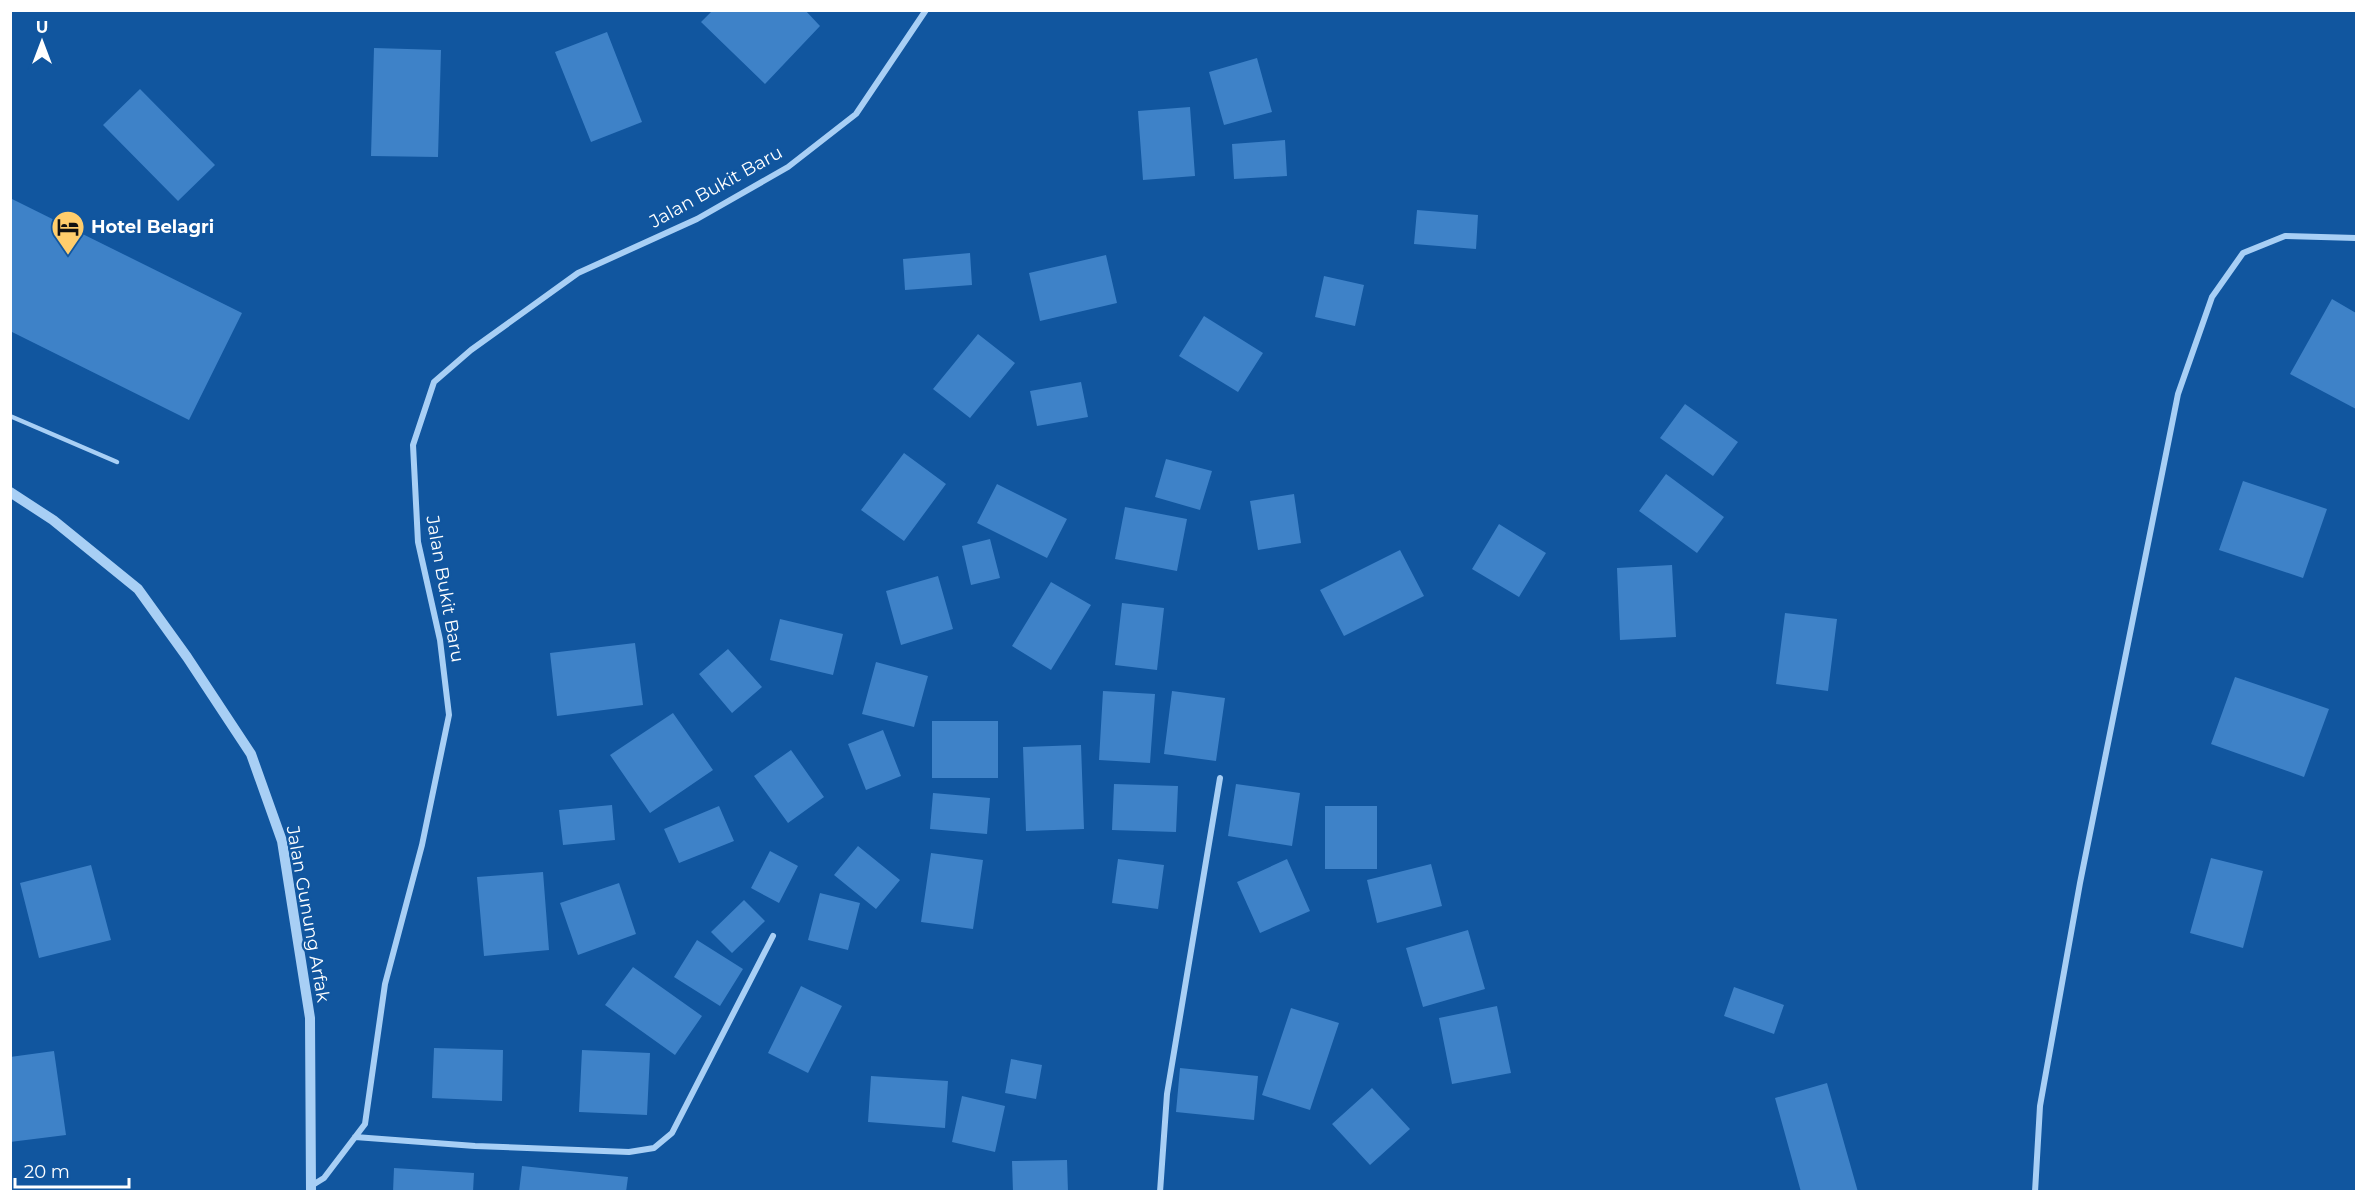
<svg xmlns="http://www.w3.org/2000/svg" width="2367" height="1202" font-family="Montserrat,sans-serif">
<rect width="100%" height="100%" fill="#11569f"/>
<path fill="#3e82c8" d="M713,10H805L820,26L765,84L701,22Z
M607,32L642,122L591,142L555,52Z
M374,48L441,50L438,157L371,156Z
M1257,58L1272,112L1224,125L1209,72Z
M140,89L215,165L178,201L103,125Z
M1190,107L1195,176L1143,180L1138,111Z
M1285,140L1287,176L1234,179L1232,144Z
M10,198L242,313L189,420L10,331Z
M1417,210L1478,215L1476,249L1414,244Z
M970,253L972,285L905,290L903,259Z
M1106,255L1117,303L1040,321L1029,273Z
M1324,276L1364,285L1355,326L1315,317Z
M2332,299L2356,313V409L2290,374Z
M1204,316L1263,353L1238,392L1179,356Z
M978,334L1015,363L970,418L933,389Z
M1081,382L1088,417L1037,426L1030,391Z
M1685,404L1738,442L1713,476L1660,438Z
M904,453L946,484L904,541L861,510Z
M1166,459L1212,471L1200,510L1155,497Z
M1666,474L1724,517L1697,553L1639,511Z
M2243,481L2327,509L2303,578L2219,550Z
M997,484L1067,519L1047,558L977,523Z
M1294,494L1301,543L1258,550L1250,501Z
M1125,507L1187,519L1177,571L1115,559Z
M1499,524L1546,553L1519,597L1472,569Z
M990,539L1000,578L971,585L962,546Z
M1400,550L1424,596L1344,636L1320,590Z
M1672,565L1676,637L1620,640L1617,568Z
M938,576L953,629L901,645L886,591Z
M1051,582L1091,605L1051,670L1012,646Z
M1122,603L1164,608L1157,670L1115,665Z
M1785,613L1837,619L1828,691L1776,684Z
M780,619L843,634L833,675L770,660Z
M635,643L643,705L557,716L550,653Z
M728,649L762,687L732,713L699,674Z
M876,662L928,676L914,727L862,714Z
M2235,677L2329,709L2304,777L2211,744Z
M1103,691L1155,694L1150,763L1099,760Z
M1172,691L1225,698L1216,761L1164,754Z
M673,713L713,770L650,813L610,755Z
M932,721H998V778H932Z
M883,730L901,776L866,790L848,744Z
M1081,745L1084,829L1026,831L1023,747Z
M791,750L824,797L788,823L754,776Z
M1114,784L1178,786L1176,832L1112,830Z
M1236,784L1300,793L1292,846L1228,836Z
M933,793L990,798L987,834L930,829Z
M612,805L615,840L563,845L559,810Z
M719,806L734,841L679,863L664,829Z
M1325,806H1377V869H1325Z
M858,846L900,880L876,909L834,875Z
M770,851L798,866L779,903L751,888Z
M931,853L983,860L973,929L921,922Z
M2211,858L2263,871L2243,948L2190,933Z
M1118,859L1164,865L1158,909L1112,903Z
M1287,859L1310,911L1260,933L1237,882Z
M1431,864L1442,906L1377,923L1367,880Z
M91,865L111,940L39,958L20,883Z
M543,872L549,950L484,956L477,877Z
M619,883L636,934L578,955L560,903Z
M820,893L860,903L848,950L808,940Z
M744,900L765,921L732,953L711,932Z
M1468,930L1485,989L1423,1007L1406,948Z
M697,940L743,969L720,1006L674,977Z
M633,967L702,1016L675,1055L605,1005Z
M801,986L842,1006L808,1073L768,1053Z
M1734,987L1784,1005L1774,1034L1724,1016Z
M1497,1006L1511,1073L1452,1084L1439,1018Z
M1291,1008L1339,1023L1310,1110L1262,1095Z
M434,1048L503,1050L502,1101L432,1098Z
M582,1050L650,1053L647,1115L579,1112Z
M54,1051L66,1135L10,1142V1057Z
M1011,1059L1042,1065L1036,1099L1005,1093Z
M1180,1068L1258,1076L1254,1120L1176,1112Z
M871,1076L948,1081L945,1128L868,1122Z
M1827,1083L1858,1192H1801L1775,1098Z
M1372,1088L1410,1129L1370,1165L1332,1124Z
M962,1096L1005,1106L995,1152L952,1142Z
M1067,1160L1068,1192H1013L1012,1161Z
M522,1166L628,1177L626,1192H519Z
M394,1168L474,1173L473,1192H393Z"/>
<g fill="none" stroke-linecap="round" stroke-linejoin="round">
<path stroke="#a8cff5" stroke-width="4.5" d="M10,416L117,462"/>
<path stroke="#a8cff5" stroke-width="6" d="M355,1137L475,1146L629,1152L654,1148L672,1133L773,936
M311,1186L324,1178L365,1124L385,984L422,845L449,715L440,640L418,542L413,445L434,382L471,350L578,273L697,219L788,167L856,114L926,10
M1160,1192L1167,1094L1220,778
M2035,1192L2040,1106L2080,883L2178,394L2212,297L2243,253L2285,236L2356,238"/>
<path stroke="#a8cff5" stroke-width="10" d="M10,492L53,520L138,589L187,657L251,754L282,841L310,1018L311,1192"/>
</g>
<defs>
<g id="hotel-pin" transform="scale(1.725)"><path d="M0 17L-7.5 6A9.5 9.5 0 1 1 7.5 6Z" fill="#ffcd6c" stroke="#11569f"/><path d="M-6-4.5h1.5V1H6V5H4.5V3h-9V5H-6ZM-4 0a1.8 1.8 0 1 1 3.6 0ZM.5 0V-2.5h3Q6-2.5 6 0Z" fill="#111"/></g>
</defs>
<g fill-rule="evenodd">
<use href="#hotel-pin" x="68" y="227"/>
</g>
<g text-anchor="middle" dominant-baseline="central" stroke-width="4.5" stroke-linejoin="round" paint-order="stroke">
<g font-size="18" fill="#fff" stroke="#11569f">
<text transform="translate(716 187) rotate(-29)">Jalan Bukit Baru</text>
<text transform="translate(445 589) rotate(80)">Jalan Bukit Baru</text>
<text transform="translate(308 914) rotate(80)">Jalan Gunung Arfak</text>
</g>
<g font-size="18" font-weight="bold" fill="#fff" stroke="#11569f" text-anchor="start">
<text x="91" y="227">Hotel Belagri</text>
</g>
</g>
<rect width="2367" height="1202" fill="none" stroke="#ffffff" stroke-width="24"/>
<g transform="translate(42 42)" stroke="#11569f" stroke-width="4.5" paint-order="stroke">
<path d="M0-4.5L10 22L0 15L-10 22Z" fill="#ffffff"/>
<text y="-9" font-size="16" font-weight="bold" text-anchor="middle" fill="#ffffff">U</text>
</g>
<path d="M15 1178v9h114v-9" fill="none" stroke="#ffffff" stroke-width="3"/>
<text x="24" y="1178" font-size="18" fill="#ffffff" stroke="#11569f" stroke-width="4.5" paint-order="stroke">20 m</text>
</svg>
